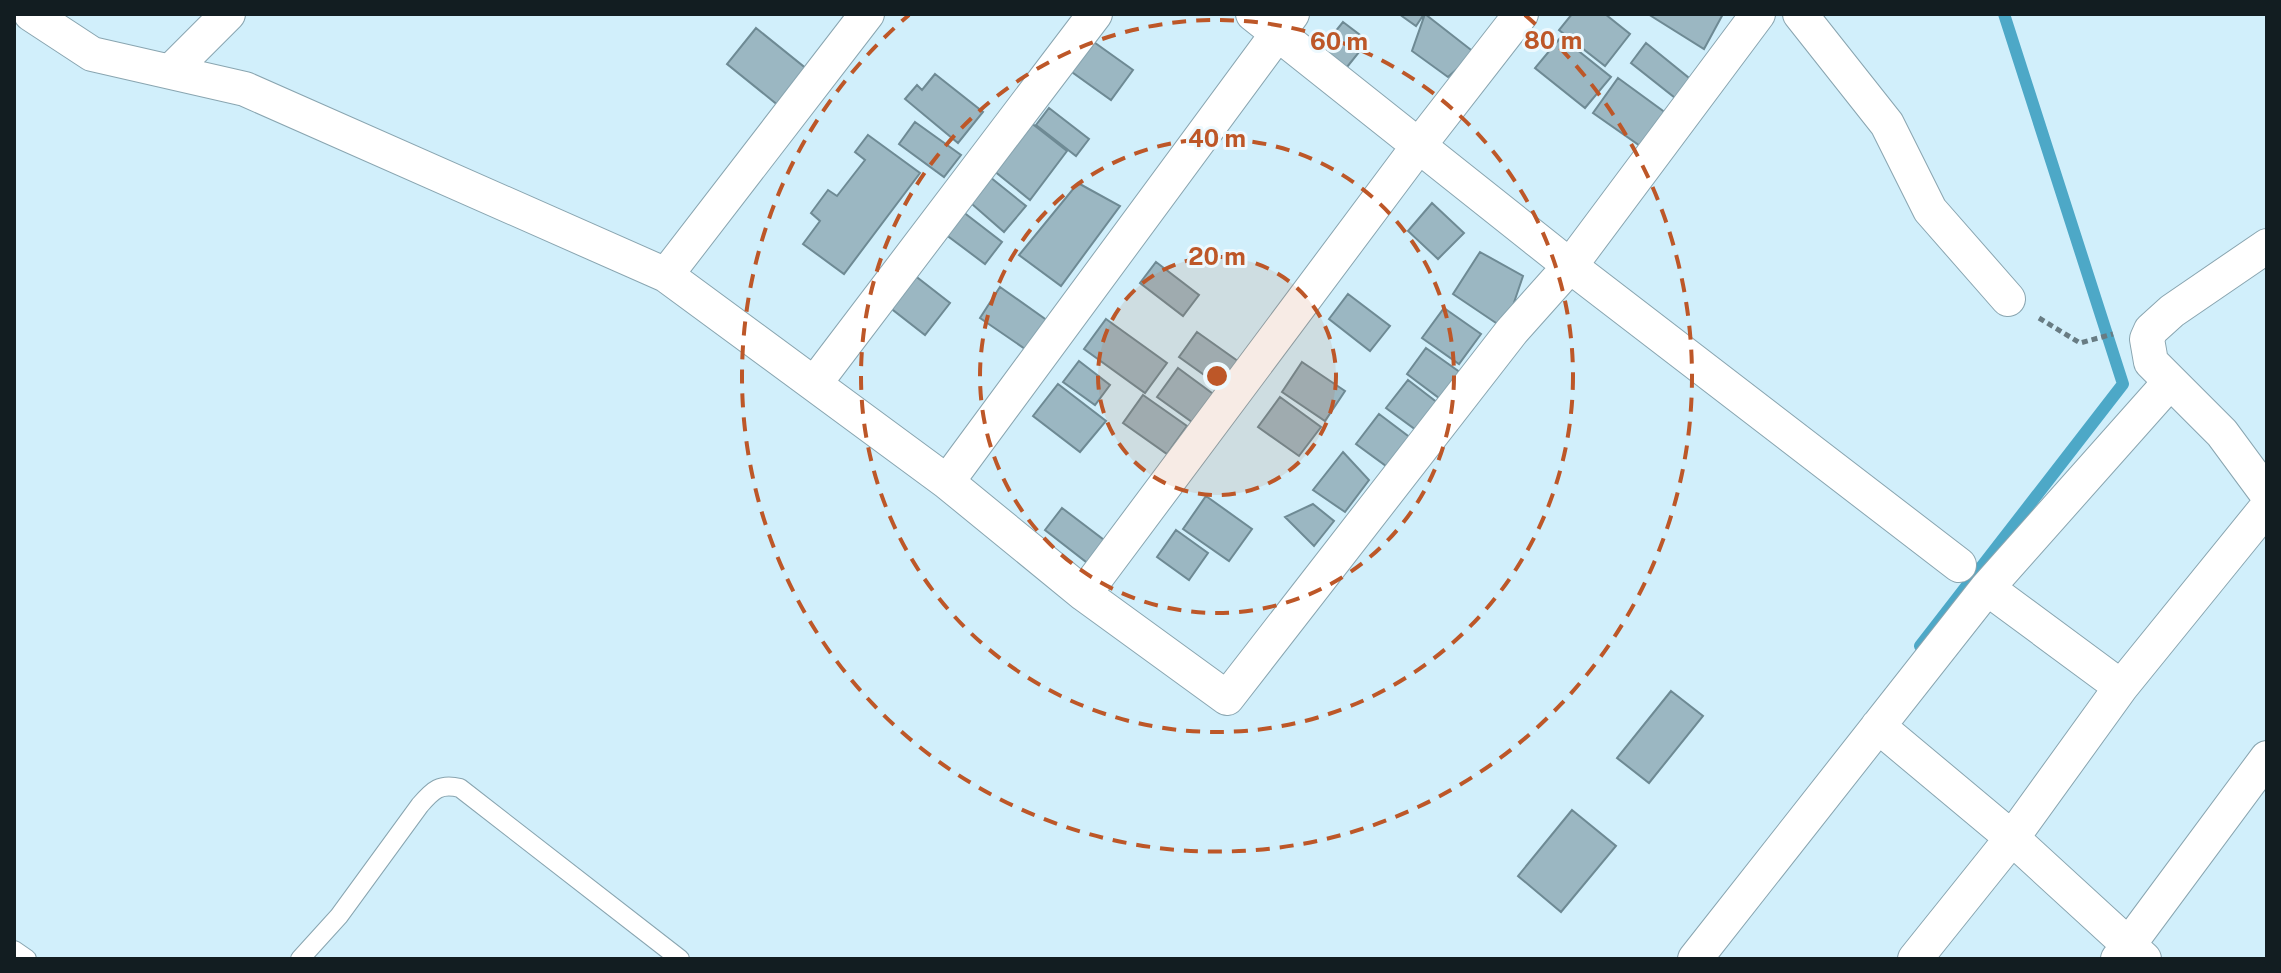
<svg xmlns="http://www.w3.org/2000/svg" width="2281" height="973" font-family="'Public Sans',sans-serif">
<rect width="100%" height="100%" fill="#d1effb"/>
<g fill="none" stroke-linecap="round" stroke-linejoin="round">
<path stroke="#4da8c7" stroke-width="12" d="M1920,646L2123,384L2004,14"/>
</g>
<path fill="#9bb7c2" stroke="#6e8a94" stroke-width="2" d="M1399,14H1424L1416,26Z
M1425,14L1475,53L1448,77L1412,51Z
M1572,14H1605L1630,34L1605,66L1559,30Z
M1648,14H1723L1704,49Z
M1343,22L1368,41L1343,72L1318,53Z
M756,28L808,70L779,106L727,64Z
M1561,37L1611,77L1585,108L1535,68Z
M1091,40L1133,70L1111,100L1069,70Z
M1646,43L1694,82L1679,101L1631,63Z
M935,74L983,112L958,143L905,99L917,85L922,90Z
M1618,78L1670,116L1646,150L1593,113Z
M1049,108L1089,139L1076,156L1036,125Z
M915,122L961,155L944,177L899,144Z
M1030,122L1067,151L1030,200L993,170Z
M868,135L920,173L844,274L803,244L820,221L811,213L828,190L837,196L865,160L855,152Z
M985,173L1026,206L1004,232L965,198Z
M1078,183L1120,206L1061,286L1019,255Z
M1432,203L1464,233L1438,259L1408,231Z
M958,208L1002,242L985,264L941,231Z
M1480,252L1523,276L1505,329L1453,294Z
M1156,262L1199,295L1183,316L1140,283Z
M909,271L950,303L925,335L884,303Z
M1000,287L1048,321L1028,351L980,318Z
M1348,294L1390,326L1370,351L1329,319Z
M1444,308L1481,334L1459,364L1422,338Z
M1106,319L1167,363L1145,393L1084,349Z
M1197,332L1249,369L1231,394L1179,357Z
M1426,348L1468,378L1447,404L1407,374Z
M1079,361L1110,385L1095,405L1063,382Z
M1302,362L1345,391L1325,421L1282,392Z
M1178,368L1220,399L1199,427L1157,397Z
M1408,380L1447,410L1427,438L1386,408Z
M1058,384L1106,421L1080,452L1033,416Z
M1143,395L1187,426L1167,454L1123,423Z
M1280,397L1321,427L1299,456L1258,427Z
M1379,414L1420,445L1397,474L1356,444Z
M1343,452L1369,480L1345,512L1313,490Z
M1206,496L1252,529L1229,561L1183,529Z
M1313,504L1334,521L1314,546L1285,517Z
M1062,508L1108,543L1090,565L1045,530Z
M1176,530L1208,553L1189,580L1157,557Z
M1671,691L1703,716L1649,783L1617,758Z
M1572,810L1616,846L1561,912L1518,876Z"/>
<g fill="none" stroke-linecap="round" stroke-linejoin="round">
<g stroke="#89a5b0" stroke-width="20">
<path id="service" d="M14,950L27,959
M300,959L339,916L420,805C433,790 440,783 460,788L680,959"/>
</g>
<g stroke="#89a5b0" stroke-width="36">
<path id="minor" d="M31,14L92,54L245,89L666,275L947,482L1084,594L1227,698L1512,331L1570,266L1758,14
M1253,14L1570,266L1959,565
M1800,14L1887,124L1930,210L2008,299
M172,70L228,14
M2267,246L2172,311L2151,330L2147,339L2151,362L2222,433L2267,494
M666,275L867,14
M815,383L1095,14
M947,482L1292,14
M1987,588L2121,687
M1084,594L1420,144L1521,14
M1878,726L2012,838L2144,959
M1695,959L1987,588L2170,382
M1915,959L2012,838L2121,687L2267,507
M2118,959L2267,758"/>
</g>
<path stroke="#687c83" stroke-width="5" stroke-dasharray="6 4" stroke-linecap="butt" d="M2039,318L2080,343L2113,334"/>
<use href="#service" stroke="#fff" stroke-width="18"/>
<use href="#minor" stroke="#fff" stroke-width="34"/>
</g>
<circle cx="1217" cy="376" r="119" fill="#bd5728" fill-opacity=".12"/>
<g fill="none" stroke="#bd5728" stroke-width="4" stroke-dasharray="14 10">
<circle cx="1217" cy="376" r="119"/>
<circle cx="1217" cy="376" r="237"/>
<circle cx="1217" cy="376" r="356"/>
<path d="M1525 15A475 475 0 1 1 909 15"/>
</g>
<circle cx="1217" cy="376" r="12" fill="#bd5728" stroke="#edf9fe" stroke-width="4"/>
<g font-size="24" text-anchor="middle" font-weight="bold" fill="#bd5728" stroke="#edf9fe" stroke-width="6" stroke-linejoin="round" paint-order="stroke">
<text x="1553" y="49">80 m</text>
<text x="1339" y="50">60 m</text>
<text x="1217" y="147">40 m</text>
<text x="1217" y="265">20 m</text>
</g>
<rect width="2281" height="973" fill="none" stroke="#121d21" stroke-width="32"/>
</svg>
